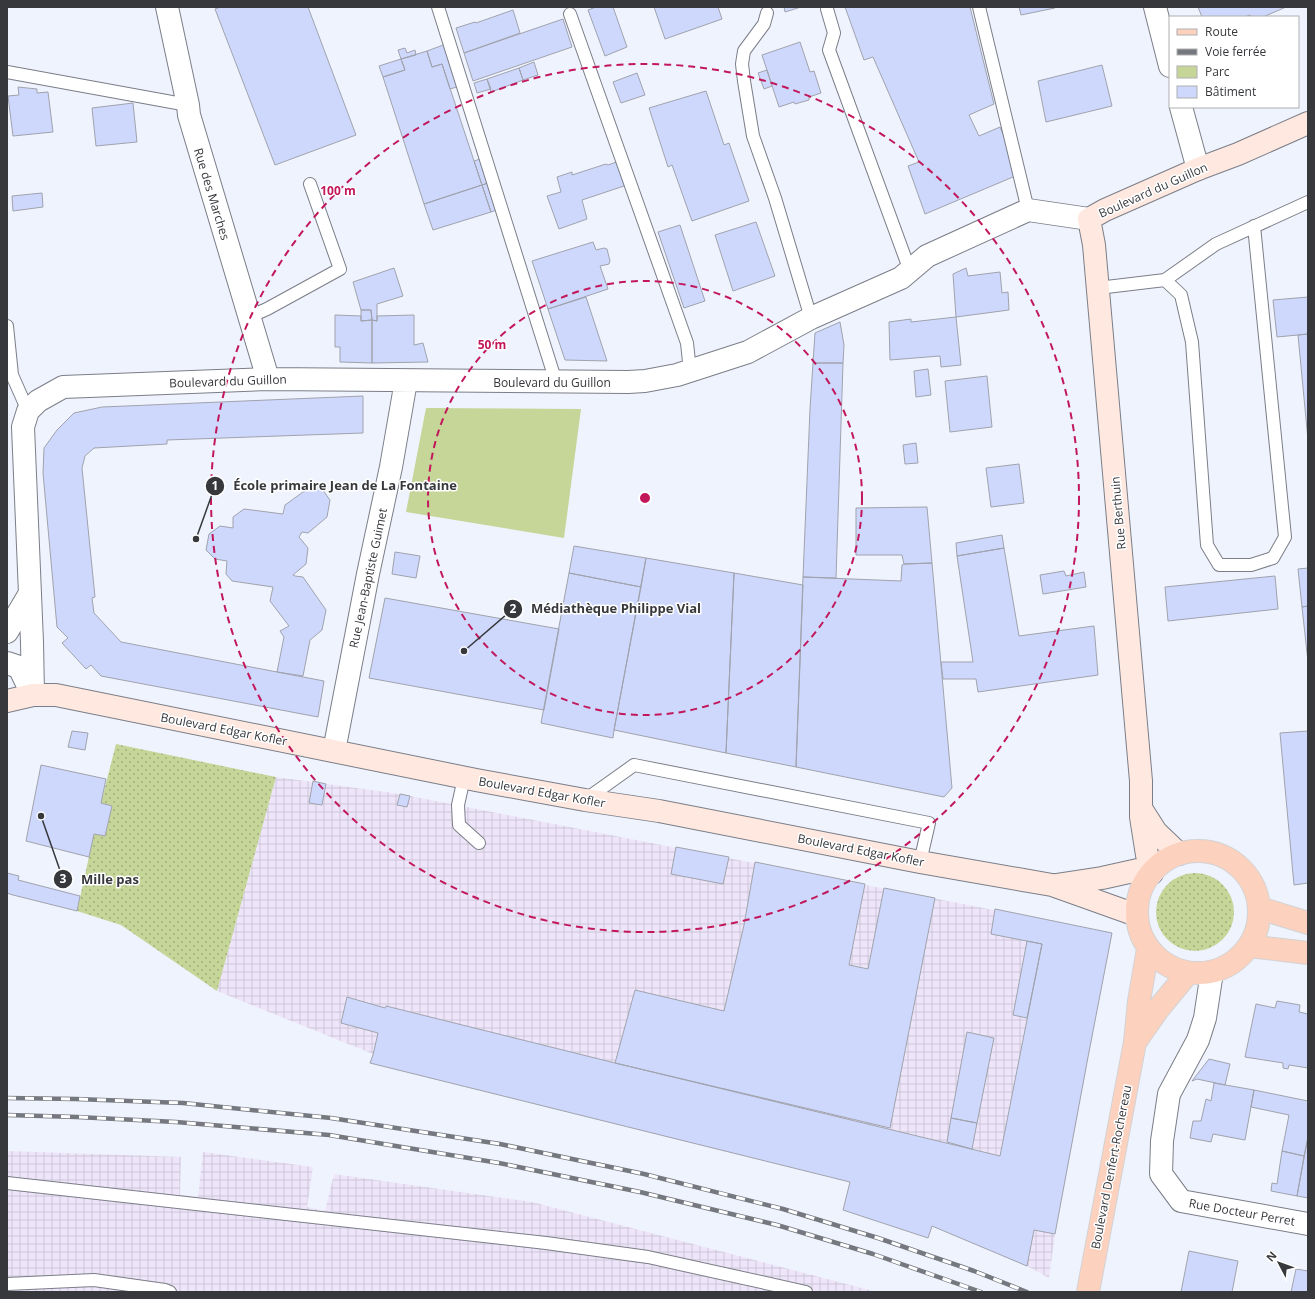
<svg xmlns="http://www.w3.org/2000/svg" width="1315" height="1299" font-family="'Open Sans',sans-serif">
<defs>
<pattern id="industrial-grid" width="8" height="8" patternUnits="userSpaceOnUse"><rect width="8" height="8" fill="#eee5fa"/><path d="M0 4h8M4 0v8" fill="none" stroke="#cdc5d7"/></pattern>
<pattern id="green-dots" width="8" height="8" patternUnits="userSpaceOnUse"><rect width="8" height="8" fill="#c6d598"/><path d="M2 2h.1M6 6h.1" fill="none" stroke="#a2ae7d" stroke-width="1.8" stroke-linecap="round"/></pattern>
</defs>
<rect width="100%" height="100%" fill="#eff3fe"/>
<path fill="url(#industrial-grid)" d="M276,777L400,794L1112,933L1055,1234L1049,1278L1027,1266L932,1226L850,1182L370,1063L373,1054L217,991Z
M7,1151L181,1157L180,1195L198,1197L203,1152L313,1167L307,1207L325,1211L334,1174L532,1202L877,1292H7Z"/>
<path fill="url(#green-dots)" d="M116,744L276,777L217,991L121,925L77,911L94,834L105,836L112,806L101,803Z
M1156 912a39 39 0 1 1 78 0a39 39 0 1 1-78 0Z"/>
<path fill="#c6d598" d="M426,408L581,409L564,538L406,512Z"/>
<path fill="#cdd8fc" stroke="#a0a3ad" d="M220,7H308L356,135L275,165L215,9Z
M596,7H613L627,47L605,56L588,10Z
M654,7H718L722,19L665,39Z
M784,7H801L785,12Z
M845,7H970L994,104L969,115L979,136L1000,127L1009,148L1018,173L1013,177L925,214L908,166L919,162L873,57L864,60Z
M1019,7H1055V8L1021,15Z
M1198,7H1286L1263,17H1252L1250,15L1244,17H1202Z
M513,10L520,33L464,53L456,28L475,22L476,23Z
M563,19L572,47L473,81L464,53Z
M800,42L810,72L814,71L821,93L809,97V100L795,104L794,102L779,107L762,55Z
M446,44L460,86L450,89L442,64L432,67L427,51Z
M405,48L407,53L415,50L416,55L401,59L398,50Z
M427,51L432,67L442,64L482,185L424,204L383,77L405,70L401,59Z
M401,59L405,70L383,77L379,66Z
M534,62L538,75L523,80L519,68Z
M1102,65L1112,106L1046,122L1038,81Z
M519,68L523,80L491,92L487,79Z
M767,70L772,86L764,89L758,73Z
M637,73L645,95L621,103L613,82Z
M487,79L491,89L477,93L474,83Z
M18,87L37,89V93L48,92L53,132L13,136L8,96L19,95Z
M706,91L724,145L729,143L749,201L692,221L672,165L668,167L649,108Z
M133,103L137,142L96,146L92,108Z
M483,158L491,182L482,185L474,161Z
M619,161L627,185L582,200L587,219L559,229L547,196L561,192L557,177L572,172V175L606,164L608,165Z
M491,182L499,209L491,212L482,185Z
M482,185L491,212L433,230L424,204Z
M42,193L43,207L13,211L12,196Z
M756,222L775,276L733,291L715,235Z
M680,225L705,301L684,308L658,232Z
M593,242L596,250L604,248L607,249L610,261L609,264L600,266L608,289L548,309L532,261Z
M394,268L403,296L377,304V321L372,320L371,310H361L353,282Z
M966,268L968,276L1000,272L1002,293L1008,292L1009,310L956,317L953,274Z
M586,297L607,361L565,360L548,309Z
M1308,297V334L1277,337L1273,300Z
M361,310H371L372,320L361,321Z
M335,315L361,316V321L372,320V363L340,362V347H335Z
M414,315V345L423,343L428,362L372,363V320L377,321V316Z
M956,317L961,365L941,367L940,356L890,360L889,322L911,319V322Z
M840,322L844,345L843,363H813L815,333Z
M1308,334V440L1298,335Z
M813,363H843L836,578L803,577L810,409Z
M928,369L931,395L916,397L914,371Z
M987,376L992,427L950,432L945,381Z
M363,396V433L167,440V444L94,448L85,456L82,468L95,597L92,598L94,613L121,642L324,681L318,717L101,676L91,665L86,669L62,643L68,638L57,627L43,473L44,448L57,430L74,413L102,407Z
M916,443L918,463L905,464L903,445Z
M1019,464L1024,503L991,507L986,468Z
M317,482L330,500L327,517L308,533L302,532L299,537L308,548L306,564L293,575L295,576L303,577L326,610L322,630L310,640L303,676L277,672L284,637L280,631L289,626L270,601L273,587L232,581L226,574L227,561L215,559L206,550L209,534L220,526L233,528V517L244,509L283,514L285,505Z
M927,507L932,563L904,564L902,555H856V508Z
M1002,535L1004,548L957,556L956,543Z
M574,546L646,558L641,587L569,573Z
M1004,548L1019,636L1094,626L1098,675L978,692L976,679H943L941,662H973L957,556Z
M395,552L420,556L416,578L392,574Z
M646,558L734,573L726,753L614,730Z
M932,563L952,788L944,797L796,767L803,577L901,581L902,565L904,564Z
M1308,568V606L1302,607L1298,569Z
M1064,571L1066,576L1084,572L1086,587L1043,594L1040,575Z
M569,573L641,587L614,730L613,738L541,723Z
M734,573L803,585L796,767L726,753Z
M1275,576L1278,609L1168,621L1165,587Z
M385,598L559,629L544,710L369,678Z
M1308,606V662L1302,607Z
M72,731L88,733L85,750L68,747Z
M1308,731V883L1294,885L1280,733Z
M41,765L106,779L101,803L112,806L105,836L94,834L89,857L26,841Z
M313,781L326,784L322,805L309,803Z
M400,794L410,796L407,807L397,805Z
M676,847L729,857L723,884L671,874Z
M755,862L865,884L849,965L868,969L884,888L935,898L890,1128L615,1063L635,990L724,1011L744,925Z
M7,873L19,876L18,880L80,896L77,911L13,895L7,893Z
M995,909L1112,933L1088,1057L1055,1234L1034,1230L1027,1266L932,1226L928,1238L843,1210L850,1182L370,1063L373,1055L378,1033L341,1023L347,997L385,1008L386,1006L615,1063L1000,1156L1042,944L991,934Z
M1027,941L1042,944L1027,1018L1013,1015Z
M1277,1001L1300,1005L1299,1012L1308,1014V1068L1289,1065L1288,1069L1283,1068V1063L1245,1057L1256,1004L1275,1008Z
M967,1032L994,1038L977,1123L951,1118Z
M1209,1059L1230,1064L1225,1085L1197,1079L1192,1081Z
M1214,1083L1254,1090L1245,1140L1213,1134L1211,1142L1190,1138L1193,1121H1201L1206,1099L1211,1101Z
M1254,1090L1308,1101V1137L1304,1156L1282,1151L1289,1115L1251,1107Z
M951,1118L977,1123L972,1149L947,1142Z
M1308,1137V1198L1297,1196Z
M1282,1151L1304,1156L1297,1196L1271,1191L1272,1183L1277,1184Z
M1189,1251L1238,1261L1232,1292H1181Z
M1296,1269L1308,1271V1292H1291Z"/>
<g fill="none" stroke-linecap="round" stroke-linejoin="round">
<g stroke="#7b7e87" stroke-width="14">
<path id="lane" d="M438,7L556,382
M979,7L1028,210
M827,9L834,33L829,50L910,271
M767,13L764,24L744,51L742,64L744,81L753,136L775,198L811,318
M570,14L687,343L690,371
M7,72L188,105
M1165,280L1181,295L1192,342L1207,545L1219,565H1251L1273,558L1285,537L1254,226
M1098,288L1165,280L1216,244L1308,202
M249,317L267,309L340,269L310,184
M7,326L12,375L28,411
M464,778L458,805L459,825L479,843
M585,800L634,765L929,823L920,862
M7,1183L546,1243L648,1257L806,1292
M7,1284L94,1280L165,1290L170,1292"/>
</g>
<g stroke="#7b7e87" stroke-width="24">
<path id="street" d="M167,7L188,105L189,115L268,379
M1155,7L1170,66
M1181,107L1198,169
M7,632L30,593
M7,663L19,667L31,692
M33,695L32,642L23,427L28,411L38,401L63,387L268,379L628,382L645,381L677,375L748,352L811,318L901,278L927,256L1028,210L1089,219
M334,751L368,574L391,467L406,381
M1212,972L1205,1018L1198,1040L1169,1094L1162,1141L1161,1174L1181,1201L1308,1224"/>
</g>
<g stroke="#7b7e87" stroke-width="24">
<path id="secondary" d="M7,701L33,695H56L476,780L585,800L659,811L920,862L1052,885L1136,915
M1142,810L1156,832L1179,854
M1152,873L1147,855L1141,817V781L1094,245L1089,219L1105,210L1198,169L1238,154L1308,123
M1056,885L1102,878L1138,870L1151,874"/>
</g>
<g stroke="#d3d3d4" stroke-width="24">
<path id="primary" d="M1137 912a61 61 0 1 1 122 0a61 61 0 1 1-122 0Z
M1259,908L1308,923
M1249,946L1308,953
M1136,1041L1159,1008L1188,973
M1088,1292L1135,1042L1139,1001L1148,949"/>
</g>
<use href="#lane" stroke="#fff" stroke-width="12"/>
<use href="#street" stroke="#fff" stroke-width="22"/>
<use href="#secondary" stroke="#fee8df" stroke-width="22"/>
<use href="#primary" stroke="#fcd1be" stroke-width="22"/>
<g stroke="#75787e" stroke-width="4.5">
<path id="rail" d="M7,1098L76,1099L183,1103L331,1118L500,1144L644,1174L783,1209L878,1238L974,1271L1027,1292
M7,1115L77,1117L176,1122L329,1135L499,1163L640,1192L777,1225L873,1254L981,1292"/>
</g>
<use href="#rail" stroke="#fff" stroke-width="3" stroke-dasharray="9" stroke-linecap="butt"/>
</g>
<g fill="none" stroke="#c2185b" stroke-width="2" stroke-dasharray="7 5">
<circle cx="645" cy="498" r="217"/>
<circle cx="645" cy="498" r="434"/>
</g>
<g text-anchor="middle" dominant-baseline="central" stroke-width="3" stroke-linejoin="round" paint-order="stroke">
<g font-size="12" fill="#36383c" stroke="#fff">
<text transform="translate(1153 190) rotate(-24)">Boulevard du Guillon</text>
<text transform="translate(212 194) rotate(73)">Rue des Marches</text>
<text transform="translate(228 381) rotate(-2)">Boulevard du Guillon</text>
<text x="552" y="382">Boulevard du Guillon</text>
<text transform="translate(1118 513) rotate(-95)">Rue Berthuin</text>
<text transform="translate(368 578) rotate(-78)">Rue Jean-Baptiste Guimet</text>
<text transform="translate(224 729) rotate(11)">Boulevard Edgar Kofler</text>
<text transform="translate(542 792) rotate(10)">Boulevard Edgar Kofler</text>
<text transform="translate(861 850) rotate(11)">Boulevard Edgar Kofler</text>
<text transform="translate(1111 1167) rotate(-79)">Boulevard Denfert-Rochereau</text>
<text transform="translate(1242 1212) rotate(10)">Rue Docteur Perret</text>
</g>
</g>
<circle cx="645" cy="498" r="6" fill="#c2185b" stroke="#fff" stroke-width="2"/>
<g font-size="12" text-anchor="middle" font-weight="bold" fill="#c2185b" stroke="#fff" stroke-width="3" stroke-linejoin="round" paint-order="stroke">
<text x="338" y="195">100 m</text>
<text x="492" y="349">50 m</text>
</g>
<path fill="none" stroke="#36383c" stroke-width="1.5" d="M196 539L215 486M464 651L513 609M41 816L63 879"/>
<g fill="#36383c" stroke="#fff" stroke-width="1.5">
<circle cx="196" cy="539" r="4"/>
<circle cx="464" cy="651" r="4"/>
<circle cx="41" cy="816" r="4"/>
<circle cx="215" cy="486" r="10"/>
<circle cx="513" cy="609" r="10"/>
<circle cx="63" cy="879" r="10"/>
</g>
<g font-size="12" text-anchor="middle" font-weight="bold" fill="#fff">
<text x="215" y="490">1</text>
<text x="513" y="613">2</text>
<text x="63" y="883">3</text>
</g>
<g font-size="13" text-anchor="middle" font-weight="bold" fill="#36383c" stroke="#fff" stroke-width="3" stroke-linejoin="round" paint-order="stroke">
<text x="345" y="490">École primaire Jean de La Fontaine</text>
<text x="616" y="613">Médiathèque Philippe Vial</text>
<text x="110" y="884">Mille pas</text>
</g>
<rect width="1315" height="1299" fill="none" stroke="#36383c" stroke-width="16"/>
<rect x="1169" y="16" width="130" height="92" fill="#ffffff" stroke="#afafb1"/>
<rect x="1177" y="29" width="20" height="6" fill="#fcd1be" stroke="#afafb1"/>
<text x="1205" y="36" font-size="12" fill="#36383c">Route</text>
<rect x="1177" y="49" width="20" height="6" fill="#75787e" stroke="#afafb1"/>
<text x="1205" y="56" font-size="12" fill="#36383c">Voie ferrée</text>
<rect x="1177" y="66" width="20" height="12" fill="#c6d598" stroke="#afafb1"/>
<text x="1205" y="76" font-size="12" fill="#36383c">Parc</text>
<rect x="1177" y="86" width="20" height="12" fill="#cdd8fc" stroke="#afafb1"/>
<text x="1205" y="96" font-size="12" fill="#36383c">Bâtiment</text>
<g transform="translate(1279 1263) rotate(311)" stroke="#ffffff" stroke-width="3" paint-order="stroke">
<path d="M0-3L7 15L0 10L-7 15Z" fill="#36383c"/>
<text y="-6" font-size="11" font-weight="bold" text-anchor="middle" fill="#36383c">N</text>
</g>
</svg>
